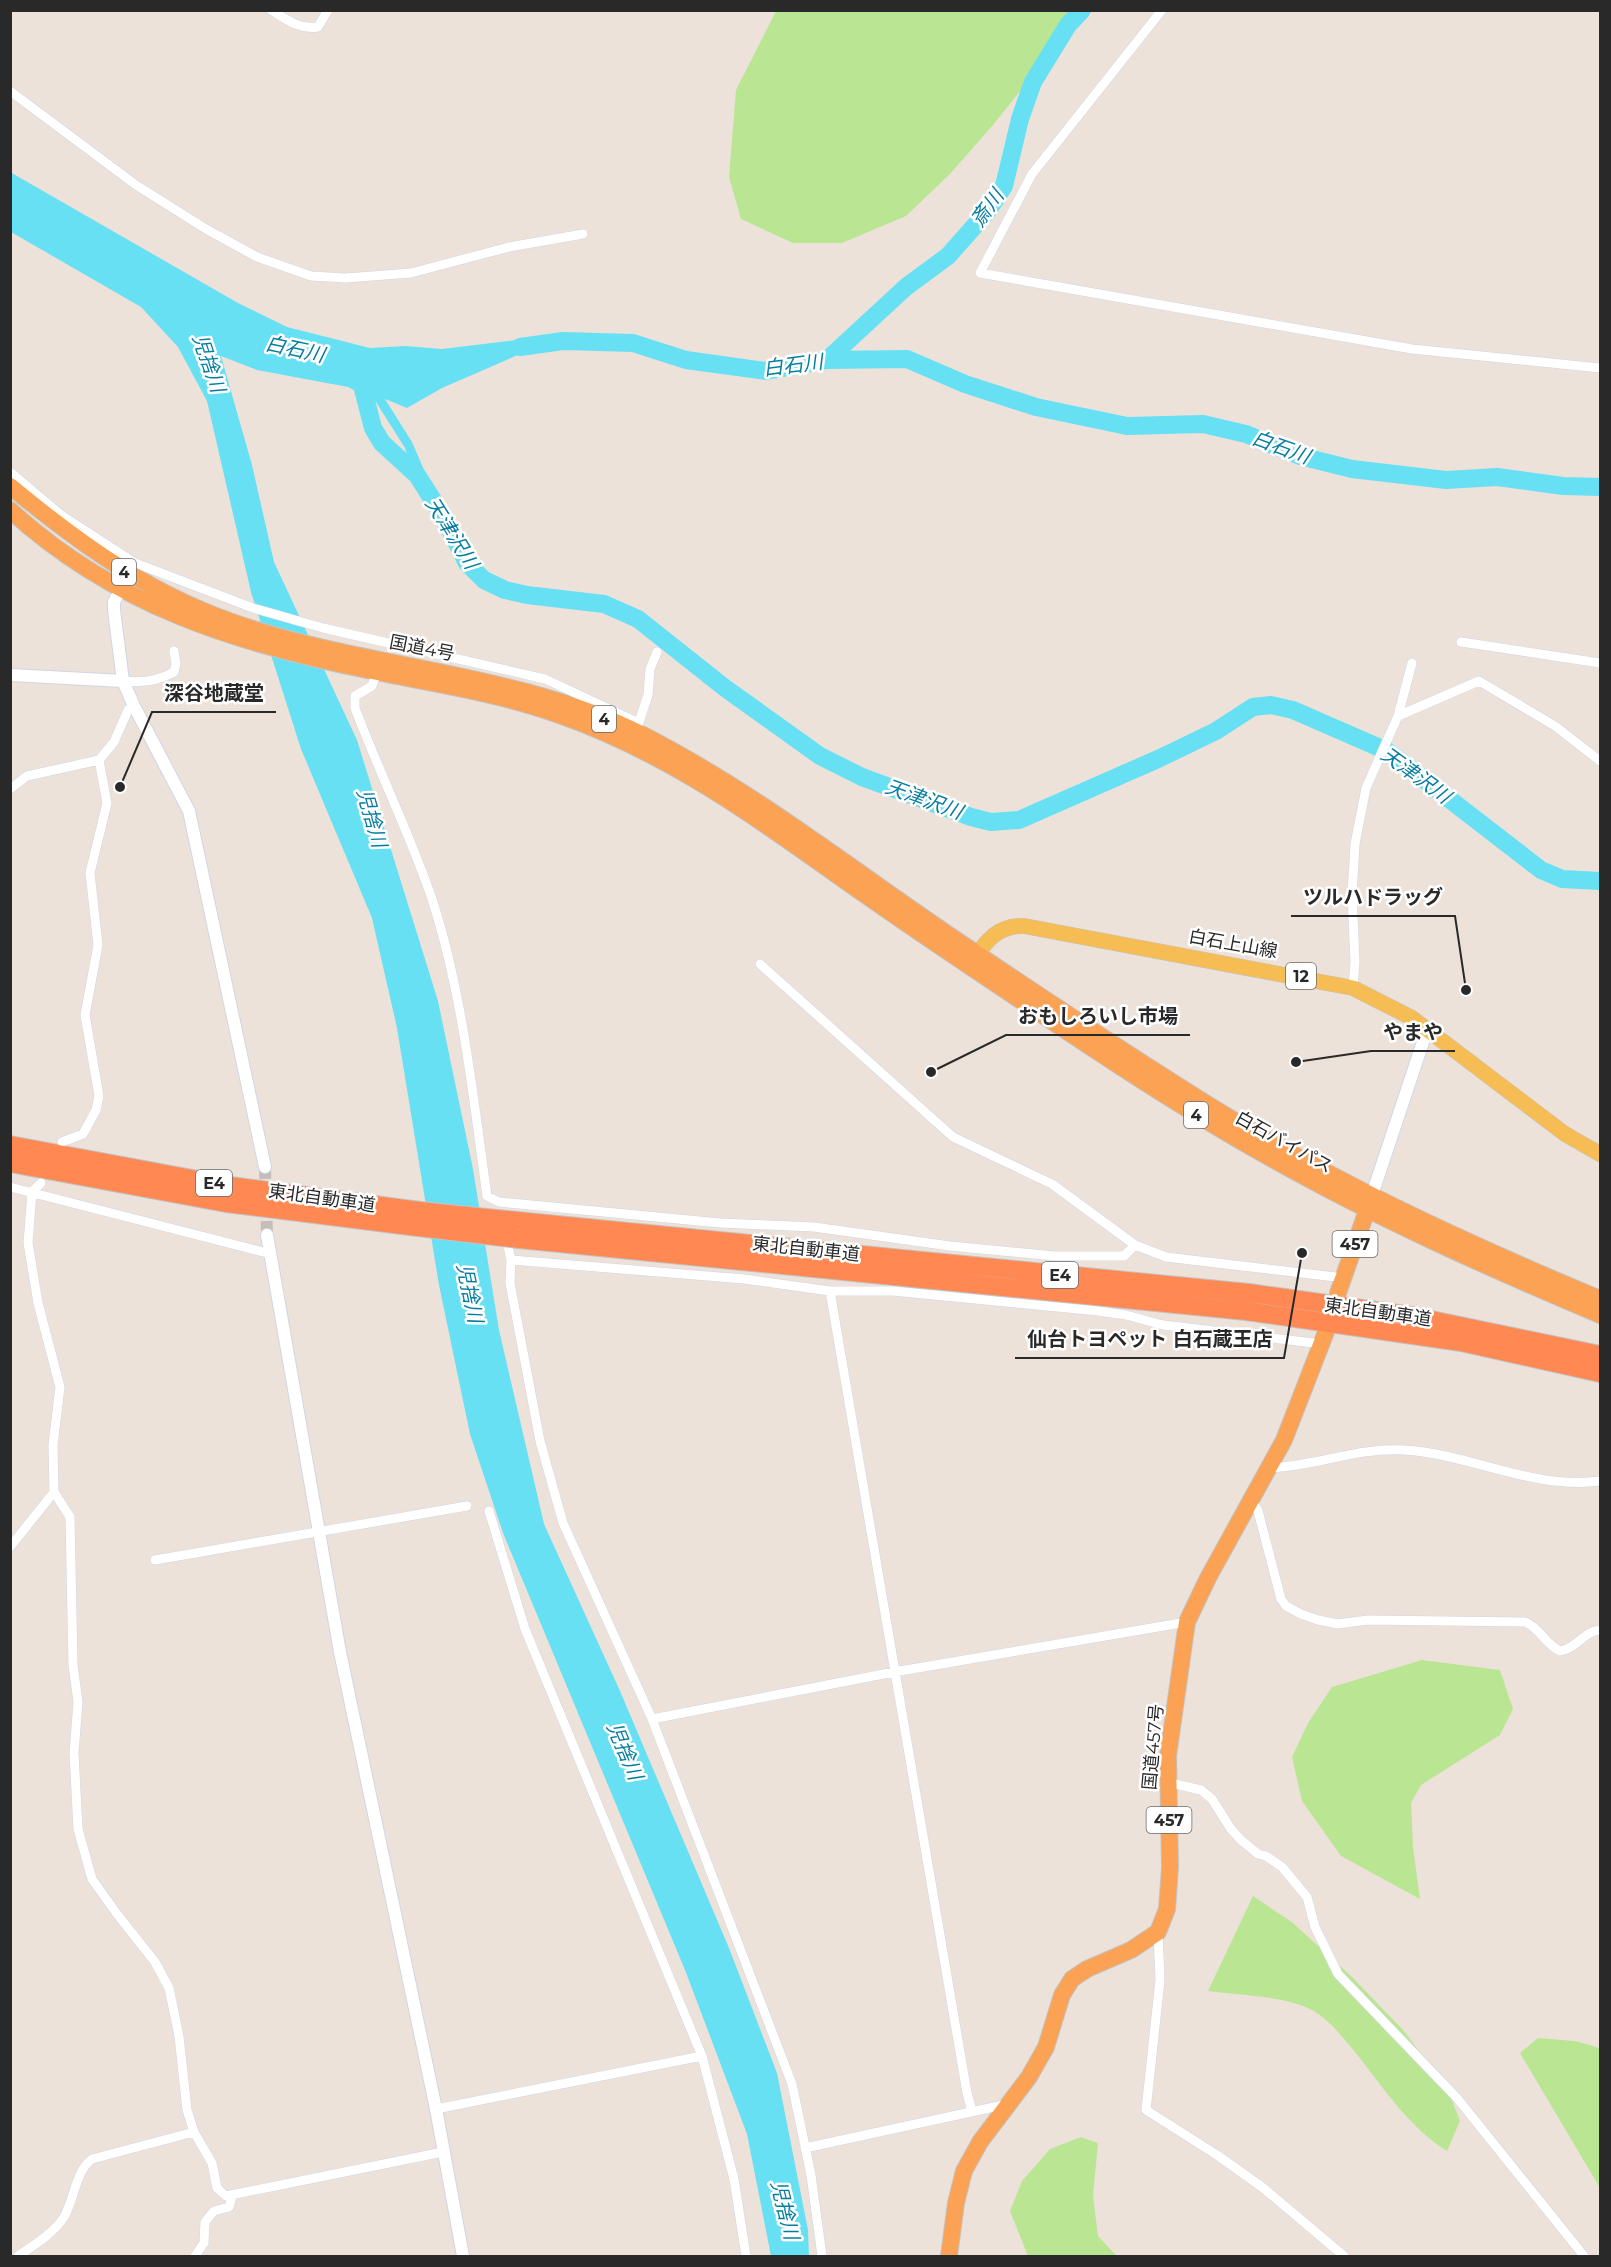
<svg xmlns="http://www.w3.org/2000/svg" width="1611" height="2267" font-family="Montserrat,'Noto Sans JP',sans-serif">
<rect width="100%" height="100%" fill="#ece2da"/>
<path fill="#bae694" d="M776,11V10L1084,11L993,125L950,174L906,216L842,243H793L741,219L729,177L736,90Z
M1422,1660L1500,1670L1513,1709L1500,1735L1421,1785L1411,1803L1413,1847L1420,1899L1341,1856L1302,1801L1292,1757L1308,1723L1332,1687Z
M1253,1896L1293,1923L1352,1977L1404,2031L1448,2090L1460,2121L1447,2151C1412,2129 1388,2095 1363,2062C1349,2045 1332,2021 1312,2010C1286,1996 1238,1995 1208,1991Z
M1538,2038L1575,2041L1600,2048V2188L1520,2053Z
M1081,2137L1098,2143L1093,2196L1098,2236L1117,2256H1028L1010,2211L1022,2181L1050,2149Z"/>
<path fill="#68e0f4" d="M10,172L238,303L287,327L370,348L406,346L442,349L566,334L442,388L407,408L385,399L412,442L433,491L418,489L405,448L376,402L348,387L257,370L221,356L252,465L274,562L357,740L438,1001L473,1169L499,1330L544,1524L620,1691L729,1948L777,2073L808,2230L809,2256H771L747,2134L685,1970L503,1533L470,1434L439,1285L397,1028L372,918L301,749L251,592L207,401L178,347L141,307L11,232Z"/>
<g fill="none" stroke-linecap="round" stroke-linejoin="round">
<path stroke="#68e0f4" stroke-width="18" d="M520,347L563,341L633,343L686,360L766,371L827,360L907,359L965,384L1036,407L1127,426L1203,424L1246,434L1300,456L1352,469L1446,480L1497,477L1563,486L1600,487
M827,360L906,287L948,256L987,212L1004,186L1020,119L1033,82L1068,25L1082,10
M358,370L373,428L382,443L417,475L443,516L467,563L484,580L505,590L527,595L604,604L638,619L725,688L820,756L862,777L971,817L991,822L1019,820L1158,759L1216,731L1253,707L1271,705L1293,710L1387,751L1541,870L1562,879L1600,881"/>
<path stroke="#c5bdb7" stroke-width="12" stroke-dasharray="12 6" stroke-linecap="butt" d="M265,1167L267,1235"/>
<g stroke="#d0d6e3" stroke-width="10">
<path id="minor" d="M271,10C287,20 300,30 318,27L328,10
M1162,10L1032,174L980,273L1412,349L1600,368
M10,91L136,185L206,229L257,257L311,276L346,278L411,273L509,247L583,234
M10,472L61,515L135,563L253,608L323,628L545,679L639,723
M1461,642L1600,663
M377,672L372,686L355,696V708C379,772 410,834 432,899C463,995 473,1097 487,1196L499,1202L720,1223L814,1227L950,1246L1054,1256H1124L1135,1245
M123,681C142,683 157,681 174,672L176,664L174,651
M1398,716L1479,681L1555,726L1600,761
M637,728L648,695L650,669L657,652
M10,789L27,776L99,760L114,742L128,710L134,706
M760,964L953,1137L1052,1184L1135,1245L1166,1257L1344,1278
M1353,988L1355,962L1352,895L1355,844L1366,788L1398,716L1412,663
M62,1142L83,1134L96,1110L99,1096L85,1015L98,945L90,873L107,803L99,760
M41,1183L32,1192L28,1243L38,1303L60,1387L53,1445L54,1492L70,1517L73,1665L78,1702L74,1753L78,1829L92,1879L117,1914L155,1962L169,1988L179,2036L187,2110L194,2132L212,2163L217,2188L226,2196L443,2152
M10,1187L271,1254
M506,1237L511,1260L510,1283L540,1441L563,1523L652,1719L792,2084L811,2175L822,2256
M511,1260L744,1279L830,1291H893L1098,1311L1126,1315L1163,1325L1322,1344
M830,1291L967,2093L972,2111
M1268,1468C1314,1467 1357,1447 1404,1450C1471,1454 1532,1490 1600,1481
M1251,1500L1258,1511L1281,1599L1286,1606L1301,1614L1318,1620L1338,1624L1368,1620L1525,1622C1540,1628 1546,1645 1560,1651C1576,1649 1584,1631 1600,1630
M489,1511L525,1629L702,2056L734,2179L746,2256
M10,1547L54,1492
M155,1560L467,1506
M652,1719L894,1672L1187,1622
M1167,1782L1201,1790L1212,1799L1231,1829L1241,1840L1258,1854L1266,1856L1282,1867L1307,1897L1315,1927L1338,1974L1457,2098L1584,2256
M1158,1932L1160,1980L1146,2110L1217,2155L1262,2187L1344,2256
M436,2109L702,2056
M805,2148L1008,2104
M18,2256C33,2246 55,2232 64,2217C75,2198 75,2172 92,2159L194,2132
M195,2256L204,2243L205,2222L214,2211L229,2207L232,2196"/>
</g>
<g stroke="#d0d6e3" stroke-width="14">
<path id="tertiary" d="M124,583L114,602V610L123,681L134,706L189,811L265,1167
M10,675L123,681
M1372,1195L1427,1030
M267,1235L340,1652L436,2109L463,2256"/>
</g>
<g stroke="#c3c3c3" stroke-width="16">
<path id="primary" d="M970,964C985,943 996,925 1024,926L1353,988L1412,1018L1565,1134L1600,1154"/>
</g>
<g stroke="#c3c3c3" stroke-width="18">
<path id="trunk" d="M10,486C85,548 157,599 250,628C380,670 520,673 643,735C751,790 846,865 946,933C1026,987 1107,1041 1188,1092C1318,1175 1459,1240 1600,1299
M10,510C116,607 240,645 377,672C439,685 502,694 562,716C656,749 739,805 820,863C898,919 979,973 1059,1026C1129,1073 1200,1119 1274,1160C1379,1219 1489,1268 1600,1315
M1338,1293L1371,1199
M949,2256L956,2203L964,2171L980,2142L1029,2077L1046,2047L1062,1995L1072,1979L1087,1969L1131,1950L1158,1932L1167,1909L1170,1867L1168,1756L1187,1622L1208,1578L1284,1440L1326,1332"/>
</g>
<g stroke="#c3c3c3" stroke-width="20">
<path id="motorway" d="M10,1145L230,1186L420,1211
M10,1163L226,1203L418,1227
M517,1221L1249,1293L1412,1316L1600,1355
M519,1239L1246,1311L1461,1342L1600,1373"/>
</g>
<use href="#minor" stroke="#fff" stroke-width="9"/>
<use href="#tertiary" stroke="#fff" stroke-width="12"/>
<use href="#primary" stroke="#f7bd55" stroke-width="15"/>
<use href="#trunk" stroke="#fba254" stroke-width="16"/>
<use href="#motorway" stroke="#ff8853" stroke-width="18"/>
<g stroke="#c3c3c3" stroke-width="20" stroke-linecap="butt">
<path id="motorway-bridge" d="M420,1211L517,1221
M418,1227L519,1239"/>
</g>
<use href="#motorway-bridge" stroke="#ff8853" stroke-width="18"/>
</g>
<g text-anchor="middle" dominant-baseline="central" stroke-width="5" stroke-linejoin="round" paint-order="stroke">
<g fill="#fff" stroke="#696969" stroke-width="1.5">
<rect x="112" y="559" width="24" height="26" rx="4.5"/>
<rect x="592" y="706" width="24" height="26" rx="4.5"/>
<rect x="1286" y="963" width="30" height="26" rx="4.5"/>
<rect x="1184" y="1102" width="24" height="26" rx="4.5"/>
<rect x="196" y="1170" width="36" height="26" rx="4.5"/>
<rect x="1332.5" y="1231" width="45" height="26" rx="4.5"/>
<rect x="1042" y="1262" width="36" height="26" rx="4.5"/>
<rect x="1146.5" y="1807" width="45" height="26" rx="4.5"/>
</g>
<g font-size="16" font-weight="bold" fill="#292929">
<text x="124" y="572">4</text>
<text x="604" y="719">4</text>
<text x="1301" y="976">12</text>
<text x="1196" y="1115">4</text>
<text x="214" y="1183">E4</text>
<text x="1355" y="1244">457</text>
<text x="1060" y="1275">E4</text>
<text x="1169" y="1820">457</text>
</g>
<g font-size="18" fill="#292929" stroke="#fff">
<text transform="translate(422 648) rotate(11)">国道4号</text>
<text transform="translate(1233 944) rotate(10)">白石上山線</text>
<text transform="translate(1284 1142) rotate(29)">白石バイパス</text>
<text transform="translate(322 1198) rotate(8)">東北自動車道</text>
<text transform="translate(806 1249) rotate(6)">東北自動車道</text>
<text transform="translate(1378 1312) rotate(8)">東北自動車道</text>
<text transform="translate(1153 1747) rotate(-85)">国道457号</text>
</g>
<g font-size="20" font-style="italic" fill="#077ea0" stroke="#fff">
<text transform="translate(987 208) rotate(-54)">斎川</text>
<text transform="translate(295 349) rotate(12)">白石川</text>
<text transform="translate(209 363) rotate(71)">児捨川</text>
<text transform="translate(793 365) rotate(-7)">白石川</text>
<text transform="translate(1281 447) rotate(20)">白石川</text>
<text transform="translate(452 533) rotate(58)">天津沢川</text>
<text transform="translate(1416 775) rotate(36)">天津沢川</text>
<text transform="translate(924 799) rotate(20)">天津沢川</text>
<text transform="translate(372 818) rotate(74)">児捨川</text>
<text transform="translate(470 1293) rotate(78)">児捨川</text>
<text transform="translate(625 1751) rotate(67)">児捨川</text>
<text transform="translate(785 2210) rotate(76)">児捨川</text>
</g>
</g>
<path fill="none" stroke="#292929" stroke-width="2" d="M120 787L152 712H276M1466 990L1455 916H1291M931 1072L1006 1035H1190M1296 1062L1371 1051H1455M1302 1253L1284 1358H1015"/>
<g fill="#292929" stroke="#fff" stroke-width="2">
<circle cx="120" cy="787" r="6"/>
<circle cx="1466" cy="990" r="6"/>
<circle cx="931" cy="1072" r="6"/>
<circle cx="1296" cy="1062" r="6"/>
<circle cx="1302" cy="1253" r="6"/>
</g>
<g font-size="20" text-anchor="middle" font-weight="bold" fill="#292929" stroke="#fff" stroke-width="5" stroke-linejoin="round" paint-order="stroke">
<text x="214" y="700">深谷地蔵堂</text>
<text x="1373" y="904">ツルハドラッグ</text>
<text x="1098" y="1023">おもしろいし市場</text>
<text x="1413" y="1039">やまや</text>
<text x="1150" y="1346">仙台トヨペット 白石蔵王店</text>
</g>
<rect width="1611" height="2267" fill="none" stroke="#292929" stroke-width="24"/>
</svg>
